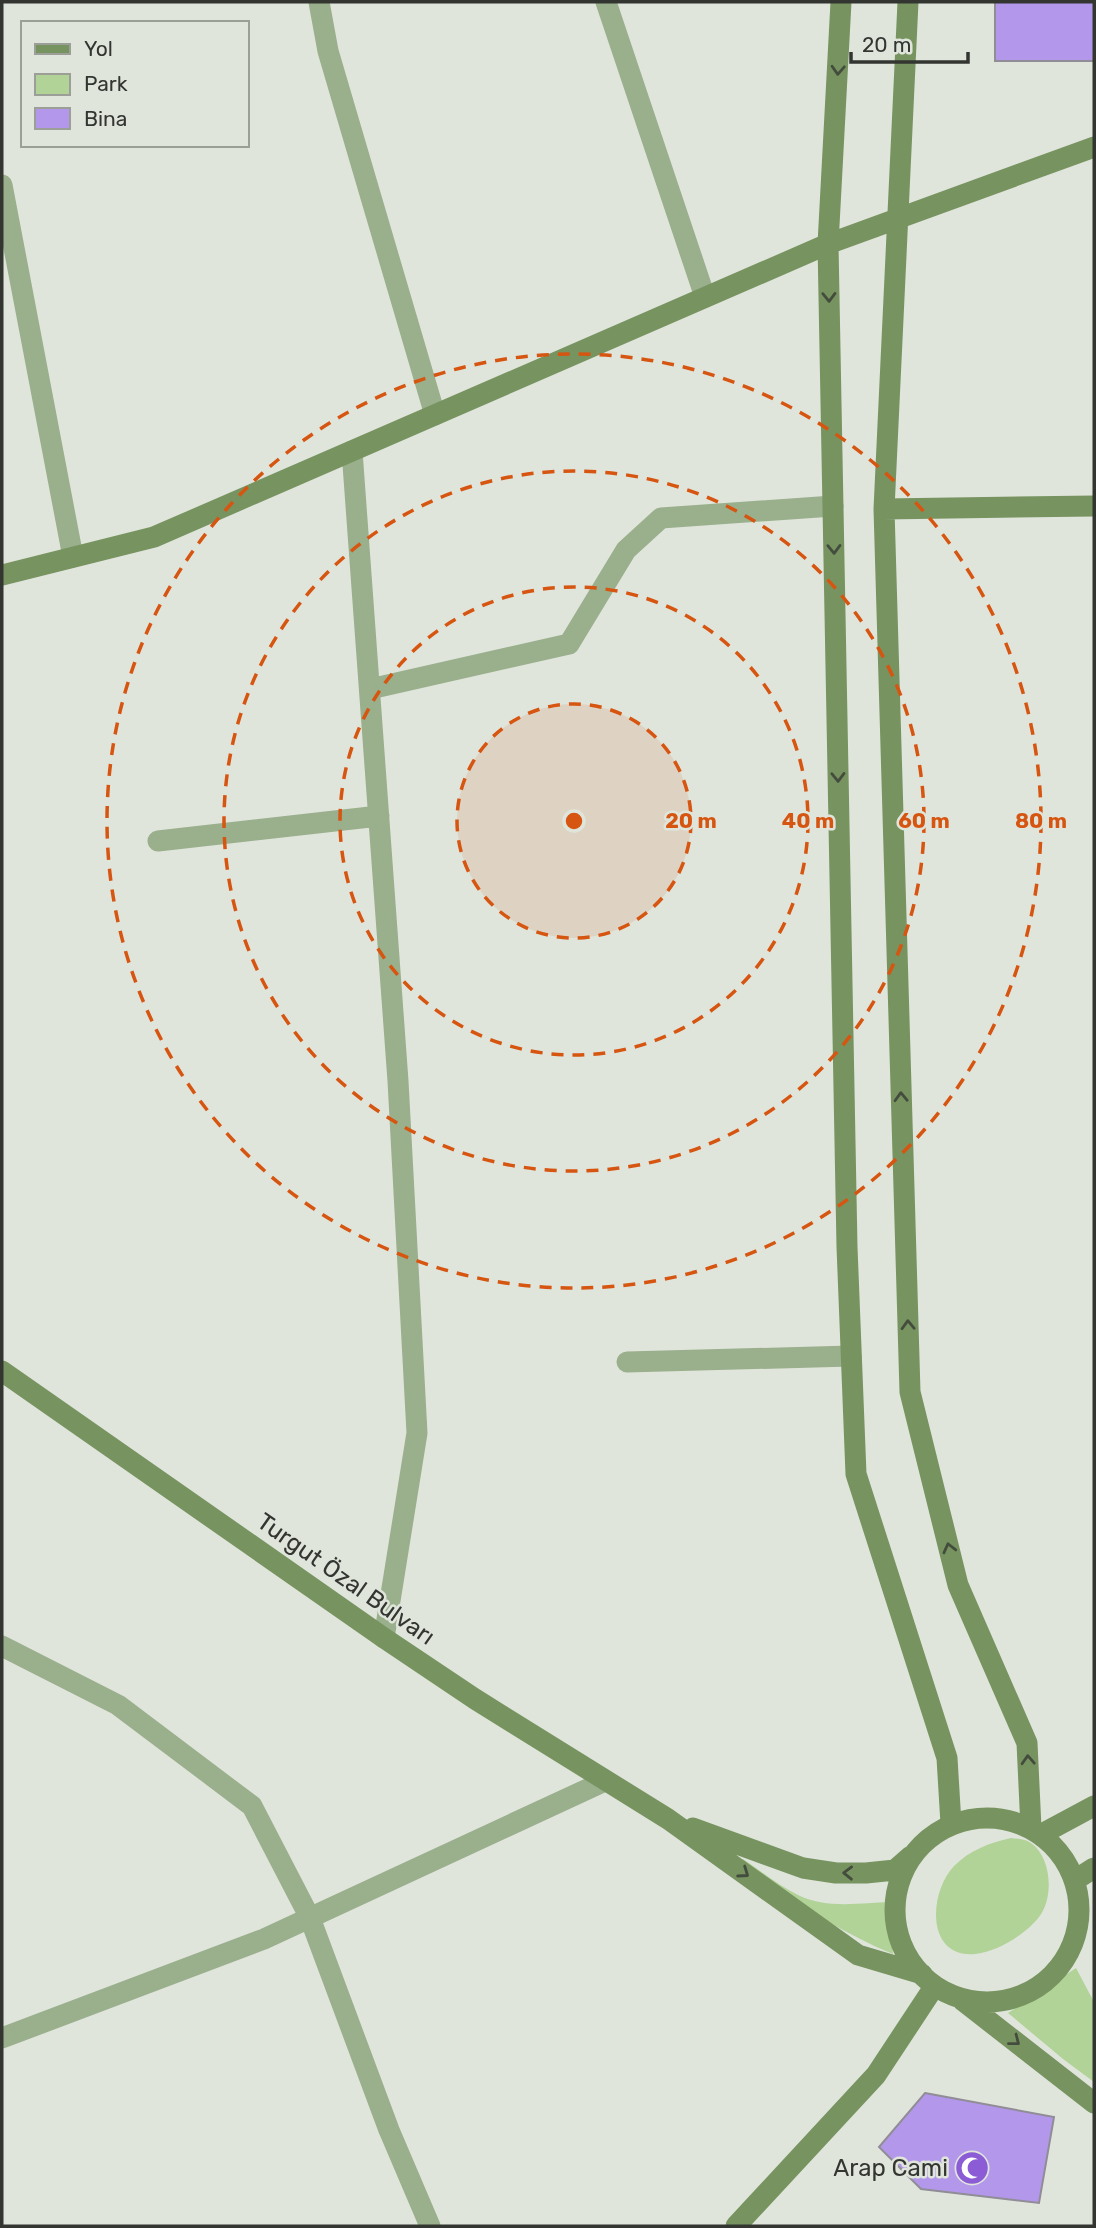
<svg xmlns="http://www.w3.org/2000/svg" width="1096" height="2228" font-family="Rubik,sans-serif">
<rect width="100%" height="100%" fill="#e0e5dc"/>
<path fill="#b1d398" d="M1011,1838C1018,1839 1025,1839 1031,1843C1052,1858 1054,1898 1039,1917C1026,1934 997,1952 975,1954C925,1958 929,1892 954,1866C970,1850 989,1843 1011,1838Z
M743,1859C761,1871 779,1886 798,1895C826,1909 860,1903 890,1902L893,1954C837,1931 789,1898 740,1864Z
M1076,1968L1094,2002V2082L1063,2059L1008,2013Z"/>
<path fill="#b397ea" stroke="#908d96" stroke-width="2" d="M995,2H1094V61H995Z
M925,2093L1054,2117L1039,2203L921,2189L879,2147Z"/>
<g fill="none" stroke-linecap="round" stroke-linejoin="round">
<path stroke="#9aaf8c" stroke-width="21" d="M319,2L328,51L435,415
M606,2L705,297
M2,185L73,557
M352,451L398,1081L417,1433L384,1638
M370,689L569,644L626,550L661,518L833,506
M158,841L379,816
M627,1362L851,1356
M2,1646L118,1705L252,1806L310,1918L389,2130L430,2226
M2,2038L264,1939L605,1781"/>
<path stroke="#779460" stroke-width="21" d="M841,2L828,244L847,1247L856,1474L947,1758L951,1824
M908,2L884,509L910,1392L958,1585L1027,1743L1031,1828
M884,509L1094,506
M2,575L154,537L828,244L1094,147
M2,1371L384,1638L475,1699L668,1819L858,1955L922,1974
M895 1910a92 92 0 1 1 184 0a92 92 0 1 1-184 0Z
M693,1828L803,1868L836,1873H866L895,1870L911,1856
M1040,1835L1094,1806
M1075,1880L1094,1868
M962,2000L1094,2103
M736,2226L876,2075L934,1987"/>
</g>
<defs><path id="oneway-chevron" d="M-2-3.5L2.5 0L-2 3.5" fill="none" stroke-width="1.6" stroke-linecap="round" stroke-linejoin="round" transform="scale(1.75)"/></defs>
<g stroke="#444d3d">
<use href="#oneway-chevron" transform="translate(838 70) rotate(93)"/>
<use href="#oneway-chevron" transform="translate(829 297) rotate(89)"/>
<use href="#oneway-chevron" transform="translate(834 549) rotate(89)"/>
<use href="#oneway-chevron" transform="translate(838 777) rotate(89)"/>
<use href="#oneway-chevron" transform="translate(901 1097) rotate(-92)"/>
<use href="#oneway-chevron" transform="translate(908 1325) rotate(-92)"/>
<use href="#oneway-chevron" transform="translate(949 1548) rotate(-104)"/>
<use href="#oneway-chevron" transform="translate(1028 1760) rotate(-93)"/>
<use href="#oneway-chevron" transform="translate(744 1873) rotate(35)"/>
<use href="#oneway-chevron" transform="translate(848 1873) rotate(-179)"/>
<use href="#oneway-chevron" transform="translate(1015 2041) rotate(38)"/>
</g>
<circle cx="574" cy="821" r="117" fill="#d65510" fill-opacity=".12"/>
<g fill="none" stroke="#d65510" stroke-width="3.5" stroke-dasharray="12 9">
<circle cx="574" cy="821" r="117"/>
<circle cx="574" cy="821" r="234"/>
<circle cx="574" cy="821" r="350"/>
<circle cx="574" cy="821" r="467"/>
</g>
<defs>
<g id="mosque-disc" transform="scale(1.75)"><circle r="9.5" fill="#8b5cd5" stroke="#e0e5dc"/><path d="M3.5-4.9A6 6 0 1 0 3.5 4.9A5 5 0 1 1 3.5-4.9Z" fill="#fff"/></g>
</defs>
<g fill-rule="evenodd">
<use href="#mosque-disc" x="972" y="2168"/>
</g>
<g text-anchor="middle" dominant-baseline="central" stroke-width="5" stroke-linejoin="round" paint-order="stroke">
<g font-size="24" fill="#333531" stroke="#e0e5dc">
<text transform="translate(346 1579) rotate(35)">Turgut Özal Bulvarı</text>
</g>
<g font-size="24" fill="#333531" stroke="#e0e5dc" text-anchor="end">
<text x="948" y="2168">Arap Cami</text>
</g>
</g>
<circle cx="574" cy="821" r="10" fill="#d65510" stroke="#e0e5dc" stroke-width="3.5"/>
<g font-size="21" text-anchor="middle" font-weight="bold" fill="#d65510" stroke="#e0e5dc" stroke-width="5" stroke-linejoin="round" paint-order="stroke">
<text x="691" y="828">20 m</text>
<text x="808" y="828">40 m</text>
<text x="924" y="828">60 m</text>
<text x="1041" y="828">80 m</text>
</g>
<rect width="1096" height="2228" fill="none" stroke="#333531" stroke-width="7"/>
<rect x="21" y="21" width="228" height="126" fill="#e0e5dc" stroke="#9b9f98" stroke-width="2"/>
<rect x="35" y="44" width="35" height="10" fill="#779460" stroke="#9b9f98" stroke-width="2"/>
<text x="84" y="56" font-size="21" fill="#333531">Yol</text>
<rect x="35" y="74" width="35" height="21" fill="#b1d398" stroke="#9b9f98" stroke-width="2"/>
<text x="84" y="91" font-size="21" fill="#333531">Park</text>
<rect x="35" y="108" width="35" height="21" fill="#b397ea" stroke="#9b9f98" stroke-width="2"/>
<text x="84" y="126" font-size="21" fill="#333531">Bina</text>
<path d="M851 52v10h117v-10" fill="none" stroke="#333531" stroke-width="3.5"/>
<text x="862" y="52" font-size="21" fill="#333531" stroke="#e0e5dc" stroke-width="5" paint-order="stroke">20 m</text>
</svg>
